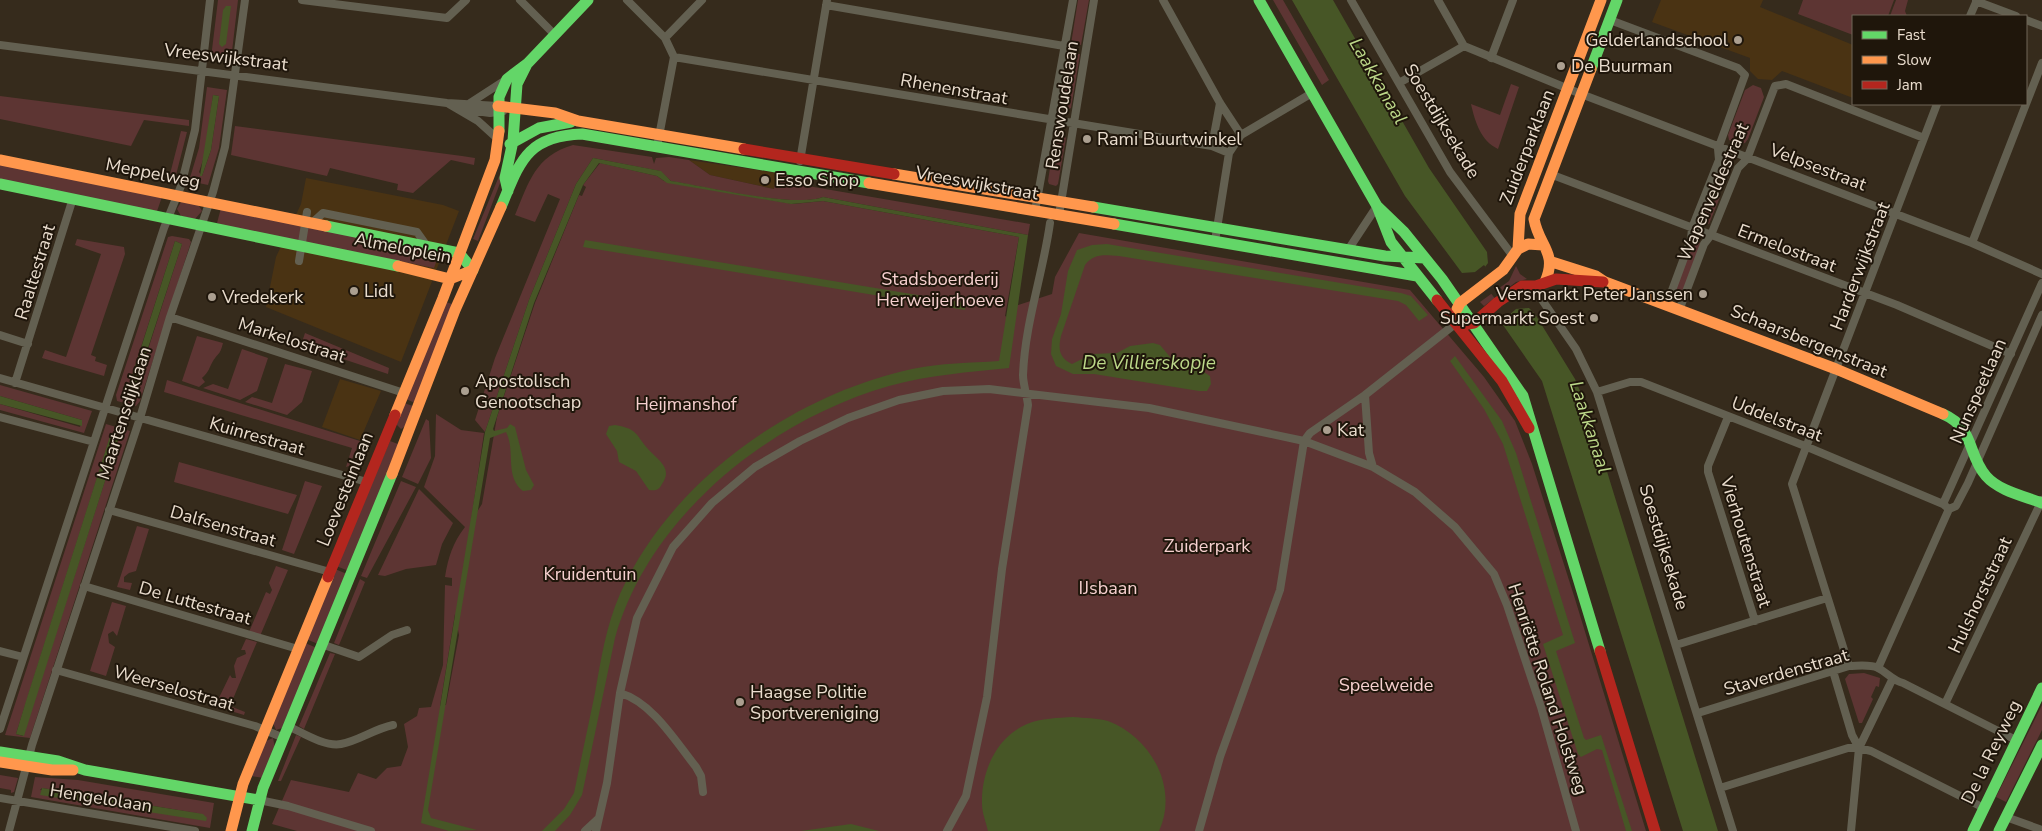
<svg xmlns="http://www.w3.org/2000/svg" width="2042" height="831" font-family="'Nunito Sans',sans-serif">
<rect width="100%" height="100%" fill="#362b1c"/>
<path fill="#4a3313" d="M1661,0H1763L1760,7L1853,45V98L1782,71L1772,80L1758,79L1750,71V58L1652,22Z
M689,160L777,173L774,189L710,175Z
M306,178L443,205L459,211L401,362L266,307L276,257L301,204Z
M340,379L381,391L360,440L322,427Z"/>
<path fill="#5d3533" fill-rule="evenodd" d="M218,0H238L231,60L211,58Z
M1078,0H1089L1081,45L1071,44Z
M1273,0H1283L1329,80L1322,85Z
M1803,0H1894L1888,16H1853V35L1798,14Z
M1896,0H1908L1905,11L1907,16H1890Z
M1069,53L1080,54L1071,108L1066,111L1062,109L1061,104Z
M1511,84L1519,87L1498,149C1481,141 1475,122 1471,104L1500,115Z
M1753,85L1761,88L1764,97L1748,139L1745,143L1737,145L1729,140L1728,135L1745,90Z
M207,87L227,90L219,148L208,185L189,181L199,148ZM213,95L219,96L211,150L202,176L199,172L205,154Z
M0,96L189,120V126L144,120L131,146L0,119Z
M235,126L462,156L475,158L474,165L451,160L413,193L397,190L398,184L330,168L327,176L231,155Z
M181,131L187,132L175,179L169,178Z
M1061,133L1066,138L1058,184L1056,186L1049,184L1048,181L1055,135Z
M573,145L652,157L654,164L656,158L669,157L689,160L710,175L774,189L777,173L797,177L796,184L1030,224L1028,235L823,197C794,208 705,187 671,181L660,171L593,158L576,184L529,300L485,432L475,420L495,358L560,199L548,194L535,222L515,215C529,182 535,156 573,145Z
M600,163L657,176L664,181L793,204L823,201L1019,237L1005,316L1007,317L1003,342L1015,306L1052,294L1055,277L1079,233L1410,290L1484,377L1515,421L1532,464L1575,599L1646,831H297L272,824L291,780L349,792L358,773L376,779L387,768L401,766L408,747L404,724L417,716L419,708L431,707L443,665L445,585L452,586V578L445,577C448,558 453,542 465,527L424,487L435,456L436,414L461,430L484,433L471,521L482,504L497,417L535,303L579,195L582,196L586,187L583,185ZM455,614L459,635L446,705L440,706Z
M0,164L163,194L156,214L0,179Z
M502,169L505,170L478,241L473,239Z
M1712,194L1720,197L1709,224L1701,221Z
M181,202L198,204L202,211L195,219L181,216L177,209Z
M221,208L439,254L434,268L229,227L217,223Z
M172,236L189,239L191,242L140,401L136,406L117,401L116,395L168,237ZM175,241L182,244L133,396L129,399L126,394Z
M77,239L124,247L125,254L91,355L96,357L95,361L107,365L104,376L42,358L45,350L66,357L101,254L75,245Z
M1694,240L1701,243L1681,296L1674,293Z
M1516,266L1520,274L1527,279L1516,282L1484,306L1480,302L1509,281Z
M446,302L452,304L415,403L406,399Z
M305,333L389,368L388,374L301,345Z
M197,336L223,343C220,355 219,352 213,361C209,368 209,372 202,378L205,382L199,387L182,381Z
M242,349L268,358L257,391L240,400L203,388L213,384L228,389Z
M285,364L312,371L302,402L287,415L245,402L252,397L272,403Z
M167,380L360,441L349,466L346,467L352,448L164,392Z
M0,385L92,411L84,433L0,410V404L80,427L82,420L0,396Z
M404,403L413,406L406,426L401,429L396,424Z
M426,419L429,421L431,458L418,484L402,477Z
M106,424L130,431L30,738L5,735ZM111,434L119,437L23,736L16,734Z
M390,441L398,444L349,571L336,566Z
M179,462L297,495L288,514L174,482Z
M305,481L322,486L294,554L282,550Z
M401,481L416,487L367,578L361,576Z
M419,489L453,523L442,544L436,565L406,569L385,576L378,575Z
M137,526L149,529L136,571L129,573L124,577V582L132,583L130,590L117,587Z
M276,566L288,570L260,636L249,632L266,592L270,594L272,590L269,583Z
M335,569L347,574L318,644L306,639Z
M360,579L365,582L339,645L334,643Z
M112,602L126,606L117,636L113,631L108,634L109,643L115,647L106,676L90,671Z
M246,639L257,642L230,706L245,712L244,715L221,708H214L230,675L232,678H236L234,666L237,658L246,654L245,650H241Z
M305,643L317,648L282,728L276,730L273,723Z
M330,653L335,654L304,729L299,726Z
M1864,673L1880,678L1879,687L1876,686L1871,697L1873,699L1862,723H1859L1845,679L1849,674Z
M2042,705V730L2006,802L1996,797Z
M296,735L301,737L281,781H278Z
M273,738L275,748L264,778L250,776L266,741Z
M0,775L18,778L14,792L11,793V790L0,788Z
M35,777L78,780L214,803L210,828L31,797ZM42,788L203,814L40,790Z"/>
<path fill="#475626" d="M1292,0H1333L1429,168L1487,252L1488,263L1485,267L1515,309L1529,308L1535,314L1575,379L1588,410L1718,831H1683L1542,381L1503,325L1508,314L1476,272L1462,273L1405,196Z
M226,6H231L226,44L222,47L219,44L223,10Z
M213,95L219,96L211,150L202,176H200Z
M593,158L661,171L671,181C705,186 794,208 823,197L1028,235L1009,368C969,372 929,375 889,386C770,420 649,516 615,638L582,795L570,815L555,831H542L564,809L574,793C581,760 588,726 595,693C601,659 606,626 620,594C671,480 793,395 912,369C941,363 970,363 999,361L1019,237L823,201L791,204L667,183L657,176L599,163L583,185L534,303L493,429L494,431L507,428L510,424L515,427L526,470L534,485L531,490L523,491C504,476 516,451 506,432L490,438L428,810L431,818L477,830L449,831L421,823L485,432L529,300L576,184Z
M585,240L966,303L965,310L583,247Z
M175,241L182,244L132,397L130,399L126,395Z
M1107,244L1401,293L1411,296L1428,315L1419,321L1406,305L1398,301L1119,256C1104,255 1094,253 1085,265L1061,336C1058,349 1059,358 1072,364L1092,354L1117,353L1130,346L1153,343L1160,345L1171,358L1189,362L1210,376L1211,384L1207,391H1199L1094,374H1073L1056,366L1051,354L1052,339L1061,314L1068,271L1077,250L1092,245Z
M1455,356L1502,421L1516,453L1575,643L1556,651L1584,738L1586,740L1601,735L1632,831H1626L1602,750L1597,749L1581,757L1578,754L1543,644L1563,635L1503,444L1484,409L1450,361Z
M0,396L82,420V426L0,404Z
M615,425C638,429 635,434 648,449C659,461 673,468 662,484C659,490 656,491 649,490L636,471L619,462L617,451L606,434L609,426Z
M111,433L119,437L24,736L16,734L26,701Z
M1073,717C1084,718 1097,718 1108,721C1151,737 1179,788 1159,831H988C986,822 982,813 982,804C981,772 996,737 1027,724C1041,718 1058,718 1073,717Z
M42,788L203,814L207,818L206,821L40,795Z
M851,824L879,831H801Z"/>
<path fill="#362b1c" d="M1484,265L1516,309L1508,316L1475,272Z"/>
<g fill="none" stroke-linecap="round" stroke-linejoin="round">
<path stroke="#636051" stroke-width="8" d="M302,0L447,18L466,0
M520,0L555,35
M627,0L665,38L674,57L657,147
M1163,0L1220,103L1241,135
M1351,0L1450,172L1512,255
M1438,0L1464,46L1581,94L1972,243L2042,274
M1976,1L2016,16
M826,5L1064,46
M1970,16L1977,0
M1610,20L1738,68L1745,75L1718,149L1719,160L1692,228L1691,239L1667,304
M2026,20L2042,26
M665,38L702,0
M0,45L447,103L498,106
M674,57L1212,146L1229,153
M1491,58L1513,0
M1399,83L1464,46
M470,103L507,79
M449,104L478,121L499,140
M462,109L490,113L503,111
M1212,146L1220,103
M800,161L827,0
M1550,174L1897,305L2011,354
M1035,211L1073,0
M1059,215L1094,0
M312,223L323,213L417,232L427,246
M1215,241L1229,153L1241,135L1312,93
M1972,243L2042,63
M1348,250L1377,206
M299,261L307,212
M1536,286L1540,297L1576,349L1597,392L1733,831
M1680,308L1704,244L1711,235L1738,168L1747,159L1775,86L1786,84L1924,138
M170,317L404,393
M0,335L28,344
M0,378L367,482
M15,383L73,198
M1597,392L1630,382H1641L1805,446L1943,504L1949,509
M0,417L94,442
M1728,417L1708,466V472L1755,621
M1373,467L1369,453L1365,395L1455,324
M1943,504L2042,283
M109,510L330,572
M84,586L298,649
M321,644L359,657L392,635L407,630
M1676,645L1827,598
M0,651L23,657
M1849,666L1792,484L1937,104
M1878,668L1949,509L1956,506L1968,483L2042,315
M56,670L255,726L284,738
M1833,671L1852,735L1859,748
M620,693C652,702 676,742 696,767L701,776L703,792
M1945,704L2042,500
M1698,713L1849,666C1858,666 1870,664 1878,668C1888,673 1892,680 1903,683L2016,740
M288,726C303,733 325,747 341,744C358,741 374,729 393,725
M0,729L164,228L181,186L195,130L210,0
M1720,788L1848,748H1859L1871,751L1984,808
M0,798L195,831
M259,800L288,806L371,831
M2006,817L2042,830
M9,831L32,745L140,418L170,317L213,192L225,147L245,0
M585,831L598,819
M596,831L607,783L620,693L637,618L673,547L712,503L755,467L800,441L848,418L899,400L943,391L989,389L1149,408L1304,441L1373,467L1415,492L1455,527L1494,574L1507,605L1541,707L1576,831
M947,831L966,796L987,697L1002,569L1028,405C1027,395 1023,384 1023,375C1025,322 1043,274 1050,223
M1199,831L1220,757L1280,590L1304,441L1310,433L1365,395
M1851,831L1859,748L1892,680"/>
<path stroke="#63d668" stroke-width="11" d="M1259,0L1377,206L1391,242L1437,300
M1591,69L1617,0
M499,131V97L507,79L528,63L588,0
M510,144L539,128L571,122
M0,184L398,266
M508,191L505,178L513,141L517,84L527,64
M1377,206L1404,232L1442,279L1523,396L1600,651
M501,207C520,162 526,136 582,134L869,183
M1093,207L1385,256L1425,258
M1114,224L1417,276
M326,226L459,253L473,270
M1943,414C1975,428 1967,454 1986,476C1999,491 2024,496 2042,503
M0,752L58,761L85,770L259,800
M252,831L263,788L392,474
M1973,831L2042,688
M1999,831L2042,745"/>
<path stroke="#ff974d" stroke-width="11" d="M498,106L555,113L578,121L744,149
M0,160L326,226
M894,174L1093,207
M869,183L1114,224
M1518,249L1520,214L1601,0
M1552,262L1596,276L1605,282L1836,369L1943,414
M398,266L450,279L473,270
M1545,282C1558,252 1539,247 1534,219L1591,69
M1457,309L1460,303L1503,270L1518,249L1528,244L1543,245
M395,415L443,298L495,160L499,131
M392,474L455,310L501,207
M0,762L52,770H73
M231,831L243,784L328,577"/>
<path stroke="#b3261e" stroke-width="11" d="M744,149L894,174
M1437,300L1502,381L1529,428
M1468,324L1474,323L1498,302L1522,286H1536L1556,279L1603,282
M328,577L395,415
M1600,651L1655,831"/>
</g>
<g fill="#ab9f90" stroke="#1f160b" stroke-width="2">
<circle cx="1738" cy="40" r="5"/>
<circle cx="1561" cy="66" r="5"/>
<circle cx="1087" cy="139" r="5"/>
<circle cx="765" cy="180" r="5"/>
<circle cx="354" cy="291" r="5"/>
<circle cx="1703" cy="294" r="5"/>
<circle cx="212" cy="297" r="5"/>
<circle cx="1594" cy="318" r="5"/>
<circle cx="465" cy="391" r="5"/>
<circle cx="1327" cy="430" r="5"/>
<circle cx="740" cy="702" r="5"/>
</g>
<g text-anchor="middle" dominant-baseline="central" stroke-width="4" stroke-linejoin="round" paint-order="stroke">
<g font-size="18" fill="#eaddce" stroke="#1f160b" text-anchor="start">
<text x="1728" y="40" text-anchor="end">Gelderlandschool</text>
<text x="1571" y="66">De Buurman</text>
<text x="1097" y="139">Rami Buurtwinkel</text>
<text x="775" y="180">Esso Shop</text>
<text x="364" y="291">Lidl</text>
<text x="1693" y="294" text-anchor="end">Versmarkt Peter Janssen</text>
<text x="222" y="297">Vredekerk</text>
<text x="1584" y="318" text-anchor="end">Supermarkt Soest</text>
<text x="475" y="381">Apostolisch<tspan x="475" dy="21">Genootschap</tspan></text>
<text x="1337" y="430">Kat</text>
<text x="750" y="692">Haagse Politie<tspan x="750" dy="21">Sportvereniging</tspan></text>
</g>
<g font-size="18" fill="#eaddce" stroke="#1f160b">
<text transform="translate(226 57) rotate(7)">Vreeswijkstraat</text>
<text transform="translate(954 89) rotate(10)">Rhenenstraat</text>
<text transform="translate(1062 105) rotate(-81)">Renswoudelaan</text>
<text transform="translate(1442 121) rotate(59)">Soestdijksekade</text>
<text transform="translate(1527 147) rotate(-69)">Zuiderparklaan</text>
<text transform="translate(1818 167) rotate(21)">Velpsestraat</text>
<text transform="translate(153 173) rotate(11)">Meppelweg</text>
<text transform="translate(977 183) rotate(10)">Vreeswijkstraat</text>
<text transform="translate(1713 192) rotate(-66)">Wapenveldestraat</text>
<text transform="translate(403 248) rotate(11)">Almeloplein</text>
<text transform="translate(1787 248) rotate(21)">Ermelostraat</text>
<text transform="translate(1860 266) rotate(-69)">Harderwijkstraat</text>
<text transform="translate(35 272) rotate(-73)">Raaltestraat</text>
<text transform="translate(292 340) rotate(18)">Markelostraat</text>
<text transform="translate(1809 341) rotate(22)">Schaarsbergenstraat</text>
<text transform="translate(1978 391) rotate(-66)">Nunspeetlaan</text>
<text transform="translate(124 413) rotate(-72)">Maartensdijklaan</text>
<text transform="translate(1777 419) rotate(21)">Uddelstraat</text>
<text transform="translate(257 436) rotate(16)">Kuinrestraat</text>
<text transform="translate(345 489) rotate(-68)">Loevesteinlaan</text>
<text transform="translate(223 526) rotate(16)">Dalfsenstraat</text>
<text transform="translate(1746 542) rotate(73)">Vierhoutenstraat</text>
<text transform="translate(1664 547) rotate(73)">Soestdijksekade</text>
<text transform="translate(1980 595) rotate(-65)">Hulshorststraat</text>
<text transform="translate(195 603) rotate(16)">De Luttestraat</text>
<text transform="translate(1786 672) rotate(-16)">Staverdenstraat</text>
<text transform="translate(174 688) rotate(16)">Weerselostraat</text>
<text transform="translate(1548 689) rotate(72)">Henriëtte Roland Holstweg</text>
<text transform="translate(1991 752) rotate(-64)">De la Reyweg</text>
<text transform="translate(101 798) rotate(9)">Hengelolaan</text>
</g>
<g font-size="18" fill="#f6d0cf" stroke="#1f160b">
<text x="940" y="279">Stadsboerderij<tspan x="940" dy="21">Herweijerhoeve</tspan></text>
<text x="686" y="404">Heijmanshof</text>
<text x="1207" y="546">Zuiderpark</text>
<text x="590" y="574">Kruidentuin</text>
<text x="1108" y="588">IJsbaan</text>
<text x="1386" y="685">Speelweide</text>
</g>
<g font-size="19" font-style="italic" fill="#bcd889" stroke="#1f160b">
<text transform="translate(1378 81) rotate(60)">Laakkanaal</text>
<text x="1149" y="363">De Villierskopje</text>
<text transform="translate(1590 427) rotate(72)">Laakkanaal</text>
</g>
</g>
<rect x="1852" y="15" width="175" height="90" fill="#1f160b" stroke="#706659"/>
<rect x="1862" y="31" width="25" height="8" fill="#63d668" stroke="#706659"/>
<text x="1897" y="40" font-size="15" fill="#eaddce">Fast</text>
<rect x="1862" y="56" width="25" height="8" fill="#ff974d" stroke="#706659"/>
<text x="1897" y="65" font-size="15" fill="#eaddce">Slow</text>
<rect x="1862" y="81" width="25" height="8" fill="#b3261e" stroke="#706659"/>
<text x="1897" y="90" font-size="15" fill="#eaddce">Jam</text>
</svg>
